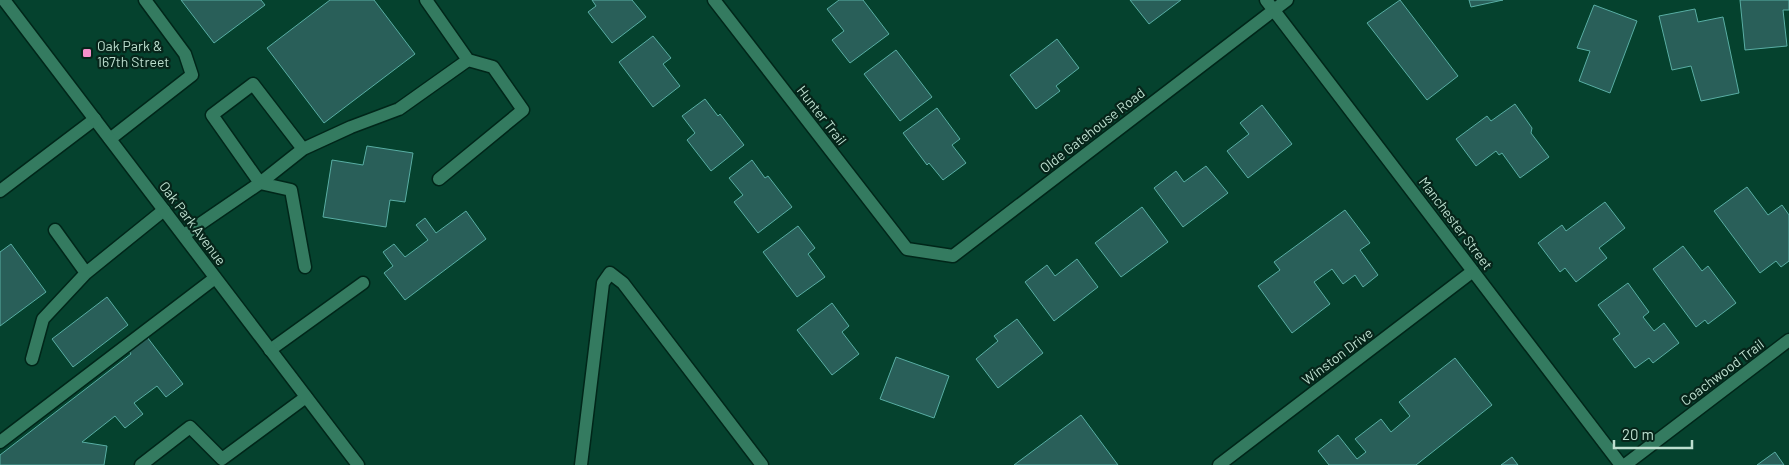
<svg xmlns="http://www.w3.org/2000/svg" width="1789" height="465" font-family="Barlow,sans-serif">
<rect width="100%" height="100%" fill="#05422e"/>
<path fill="#295f59" stroke="#59aea4" d="M181,0H261L265,5L214,43Z
M330,0H374L415,54L324,123L267,48Z
M592,0H632L646,17L612,43L588,12L596,6Z
M839,0H863L889,34L850,63L832,40L844,31L827,9Z
M1130,0H1181L1149,24Z
M1400,0L1458,76L1427,100L1367,23Z
M1469,0H1503L1471,7Z
M1740,0H1789V10H1783L1787,46L1745,50Z
M1594,5L1637,21L1610,93L1579,81L1590,51L1577,48Z
M1695,9L1698,22L1723,17L1739,93L1701,101L1691,66L1672,70L1659,16Z
M653,36L671,58L663,64L680,86L653,107L619,62Z
M1057,39L1079,68L1056,86L1060,91L1036,109L1010,75Z
M896,50L932,97L900,121L864,74Z
M705,99L718,116L720,114L744,145L711,171L687,140L695,133L682,116Z
M1515,104L1532,128L1531,133L1549,157L1520,178L1502,153L1499,155L1496,151L1476,166L1456,139L1487,116L1491,121Z
M1262,105L1292,144L1248,178L1227,151L1249,134L1240,123Z
M937,108L960,139L952,145L966,163L943,180L929,163L927,165L903,133Z
M367,146L413,153L405,202L390,200L386,227L323,217L332,160L363,165Z
M752,160L765,178L768,176L792,207L758,233L734,202L743,195L729,178Z
M1206,166L1228,193L1183,227L1154,188L1176,171L1184,182Z
M1747,187L1768,215L1782,205L1789,215V261L1781,267L1776,261L1760,273L1714,211Z
M1605,202L1625,228L1599,248L1607,258L1576,282L1565,268L1560,272L1538,243L1562,225L1566,231Z
M1142,207L1168,242L1121,277L1095,243Z
M1345,210L1370,243L1360,250L1378,275L1363,287L1355,275L1343,284L1332,269L1314,282L1330,304L1292,333L1258,286L1280,270L1274,262Z
M466,211L486,239L405,300L384,273L393,266L383,252L394,244L405,257L428,240L416,225L425,218L436,233Z
M798,226L815,248L808,254L825,277L797,297L763,252Z
M11,244L46,292L0,326V252Z
M1683,246L1702,271L1708,266L1736,303L1708,324L1705,320L1696,327L1653,269Z
M1077,259L1098,287L1054,321L1025,282L1047,265L1055,276Z
M1628,283L1649,312L1643,317L1654,331L1664,323L1679,343L1653,363L1649,358L1635,368L1613,339L1620,334L1598,305Z
M107,297L128,325L73,367L52,339Z
M832,303L849,326L842,332L859,354L832,375L797,330Z
M1017,319L1043,353L998,388L976,359L998,341L994,336Z
M147,337L183,384L166,397L157,386L134,403L143,414L125,428L115,416L82,442L107,446L104,465H0V455L131,354L129,351Z
M896,357L949,376L934,418L880,399Z
M1455,358L1492,405L1416,465H1329L1318,451L1338,435L1357,459L1366,452L1355,439L1381,419L1391,432L1410,416L1399,402Z
M1081,415L1118,465H1014Z
M1775,452L1784,465H1757Z
M1512,457L1518,465H1501Z"/>
<g fill="none" stroke-linecap="round" stroke-linejoin="round">
<g stroke="#002619" stroke-width="15">
<path id="lane" d="M110,139L192,75L185,54L145,0
M303,149L351,127L399,109L468,60L426,0
M439,179L523,110L493,67L468,60
M0,191L95,119
M55,230L86,273L164,210
M184,235L260,183L303,149L253,84L212,115L260,183L291,190L305,267
M270,350L363,283
M32,359L43,319L86,273
M0,442L215,278
M141,465L190,427L222,459L306,397
M581,465L603,283L610,273L623,283L762,465"/>
</g>
<g stroke="#002619" stroke-width="15">
<path id="street" d="M714,0L907,249L953,256L1287,0
M1266,0L1621,465
M1219,465L1473,271
M1625,465L1789,340"/>
</g>
<g stroke="#002619" stroke-width="15">
<path id="secondary" d="M4,0L358,465"/>
</g>
<use href="#lane" stroke="#347b60" stroke-width="12"/>
<use href="#street" stroke="#347b60" stroke-width="12"/>
<use href="#secondary" stroke="#347b60" stroke-width="12"/>
</g>
<rect fill="#f890cc" stroke="#06251a" stroke-width="2" x="82" y="48" width="10" height="10" rx="2.5"/>
<g text-anchor="middle" dominant-baseline="central" stroke-width="4.5" stroke-linejoin="round" paint-order="stroke">
<g font-size="14" fill="#bddfcf" stroke="#06251a" text-anchor="start">
<text x="97" y="45">Oak Park &amp;<tspan x="97" dy="16">167th Street</tspan></text>
</g>
<g font-size="14" fill="#bddfcf" stroke="#06251a">
<text transform="translate(822 115) rotate(52)">Hunter Trail</text>
<text transform="translate(1092 130) rotate(-38)">Olde Gatehouse Road</text>
<text transform="translate(193 223) rotate(53)">Oak Park Avenue</text>
<text transform="translate(1456 223) rotate(53)">Manchester Street</text>
<text transform="translate(1337 356) rotate(-37)">Winston Drive</text>
<text transform="translate(1722 372) rotate(-37)">Coachwood Trail</text>
</g>
</g>
<path d="M1614 440v8h78v-8" fill="none" stroke="#bddfcf" stroke-width="2.5"/>
<text x="1622" y="440" font-size="15" fill="#bddfcf" stroke="#06251a" stroke-width="4" paint-order="stroke">20 m</text>
</svg>
